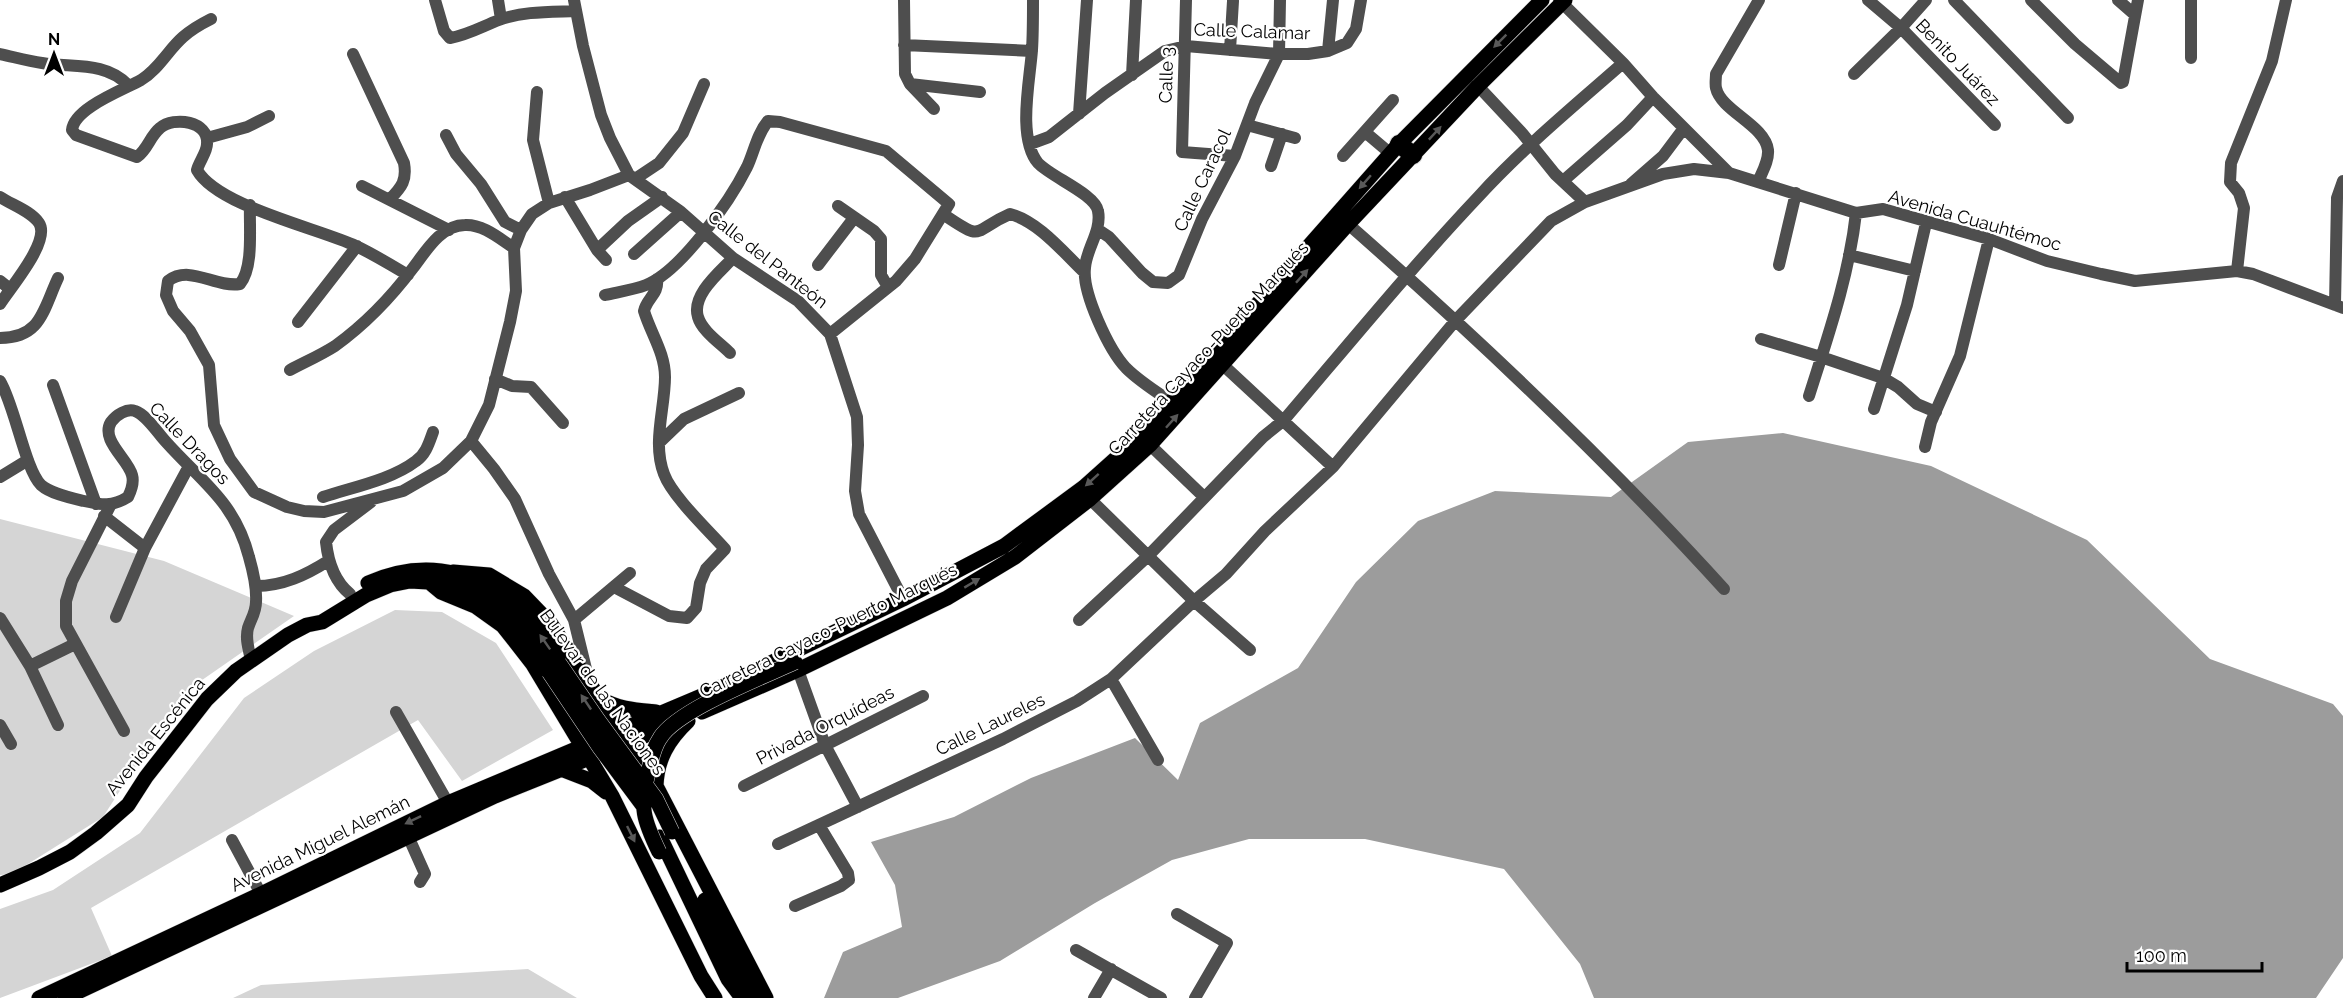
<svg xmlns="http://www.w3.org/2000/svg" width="2343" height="998" font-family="Raleway,sans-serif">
<rect width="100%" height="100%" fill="#fff"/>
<path fill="#d5d5d5" d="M0,519L164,561L294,616L182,694L103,817L12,874L0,875Z
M395,610L442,612L496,643L553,730L462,781L418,720L91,908L112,956L0,998V909L53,890L140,833L244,698L314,651Z
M528,969L577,998H233L261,985Z"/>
<path fill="#9c9c9c" d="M1783,433L1931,466L2087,540L2210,659L2333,704L2343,716V958L2316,998H1594L1580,964L1504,869L1365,839H1249L1172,860L1095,903L1000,961L898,998H824L843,952L902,927L895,885L871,842L954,817L1031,778L1135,738L1178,780L1200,723L1298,668L1356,582L1418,521L1495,491L1611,497L1688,442Z"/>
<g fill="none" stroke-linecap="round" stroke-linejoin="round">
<g stroke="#dbdbdb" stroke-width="16">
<path id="major" d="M453,572L489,575L524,596L551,624L656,786L766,998
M429,582L441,592L475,606L503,626L532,663L612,796L701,976L715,998
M368,583C429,556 486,572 530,621C541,633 550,649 559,663
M601,699C618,709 636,710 656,712
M702,712L798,670L947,598L1015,557L1090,499L1150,445L1348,224L1478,86L1565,0
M561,769L592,781L606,792
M656,786C657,759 668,740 688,721
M660,837L728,979L742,998
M0,885L39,868L70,852L96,833L128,805L146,777L207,699L236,671L288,635L307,625L322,622L366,595L390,585L410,581L446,583L486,597L521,629L549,672
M705,900L741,974L756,996
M39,998L261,894L448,803L704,695L903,599L1004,546L1084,487L1142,435L1399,144L1542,0
M65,998L495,796L674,724"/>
</g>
<g stroke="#dbdbdb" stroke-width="20">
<path id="highway" d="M1399,144L1413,155"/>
</g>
<path stroke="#4e4e4e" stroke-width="12" d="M435,0L444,31L450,38C468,35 483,26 499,20C523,11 550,12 576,11
M498,0L501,19
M574,0L583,46L601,115L610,138L629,175L681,212L733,258L798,301L830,334L857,417L858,445L855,491L859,514L903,599
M904,0L905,74L910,84L934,109
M1033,0C1033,17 1033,34 1032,50C1030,80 1017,138 1038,163C1051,177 1095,194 1098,211C1102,231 1086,249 1085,268C1082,293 1109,350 1126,368C1139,381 1155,391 1170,401
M1186,0L1182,152L1235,156
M1559,0L1623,63L1653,97L1729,173L1856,213L1883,209L1989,239L2047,261L2101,274L2135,281L2237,271L2253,274L2343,308
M1868,0L1901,28L1995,125
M1954,0L2068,118
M2031,0L2075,44L2121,83L2123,82L2138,0
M2118,0L2134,14
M211,19C201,24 192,29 183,37C168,50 159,69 141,80C123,90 74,108 72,130L76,135L137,157C148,149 150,136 160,128C174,116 209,121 207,144C207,152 199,162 197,170C217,206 317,228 356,246C373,254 391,265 408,275
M904,45L1032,51
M1230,50L1233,1
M1328,51L1333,0
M0,54C14,57 28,61 42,63C72,68 105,61 128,85
M353,54L404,163C407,180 402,187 390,199
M2191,58V0
M1854,74L1901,28L1926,0
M1132,75L1136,0
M910,84L980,92
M1478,86L1522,133L1555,174L1585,202
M537,92L533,140L549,203
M1079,114L1087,0
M1247,125L1295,138
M1365,132L1391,154
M446,135L456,154L481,184L505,222L521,230
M207,138L247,127L269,116
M1030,144L1049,137L1105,93L1165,51L1186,46L1279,54H1308L1328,51L1347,43L1356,29L1361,0
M1343,156L1393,100
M1271,166L1282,134
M635,179L659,163L683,133L704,84
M1563,181L1627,125L1653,97
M1758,182C1762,172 1769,161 1768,150C1765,125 1721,111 1716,88C1715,84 1716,78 1716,74L1759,0
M1631,184L1663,156L1684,128
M362,186L449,230
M0,197C12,205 31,211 39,223C51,241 10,288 0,304
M565,197L597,250L606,260
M250,205C249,227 254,267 240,284C215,288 190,264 168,281L166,295L173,311L190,331L209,365L214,425L230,459L254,492L287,507L304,511L324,512L403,491L443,468L471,441L489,405L510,322L516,291L514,248L521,230L532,214L549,203L590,190L629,175
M838,206L874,231L881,239V275L888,287
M943,214C985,243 971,231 1010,214C1039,222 1063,252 1084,272
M1348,224C1480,340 1606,459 1724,589
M1097,229L1109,237L1142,273L1153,282L1168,283L1179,275L1202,219L1235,156L1255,103L1279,54L1280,0
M597,250L628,221L662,197
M634,254L681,212
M1849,255L1915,271
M818,265L854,218
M1779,265L1796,193
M2237,271L2244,208L2239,193L2230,182L2231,163L2272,61L2286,0
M0,281L10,289
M605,295C618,292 633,290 646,285C681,271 730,201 747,167C754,152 757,134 768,121L780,122L886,151L949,204L915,259L896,281L830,334
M2335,305L2337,198L2343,181
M298,322L357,246
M0,338C41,338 43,310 58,278
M1761,339L1821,357L1883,378L1898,387L1917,404L1936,412
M730,353C720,343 702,331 698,317C691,295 720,272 733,258
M1223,365L1333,467
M290,370C305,362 321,355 335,346C364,325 392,296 413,268C426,251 441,225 465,225C483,224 500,239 514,248
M495,379L512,386L531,387L563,423
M0,381C15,406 25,469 41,485C51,494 71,498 84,501C102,505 112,507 128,497C131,491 134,482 132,475C128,459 100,440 111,422C116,415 127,408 135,411C147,415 158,434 167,443C202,482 235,502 249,557C253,571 257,587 256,602C256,612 251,619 248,628C245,639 249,650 251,660
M53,385L96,504
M1809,396C1828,336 1849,276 1856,213
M1874,409L1907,305L1926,223
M471,441L494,469L515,499L549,574L574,620L588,677
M660,442L684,419L739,393
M1150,445L1204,497
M1925,447L1931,422L1960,356L1989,239
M0,477L28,460
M323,497C353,487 391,480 416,461C426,454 429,443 433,432
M1090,499L1194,601L1250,650
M110,506L72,581L66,601V626L124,731
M104,516L145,548
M256,586C283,586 306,575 328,561
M614,587L669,616L687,618L696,608L700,583L706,569L725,549C708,530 672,496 664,474C652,443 665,408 665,377C665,353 651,334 644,311C647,298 659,294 657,279
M350,594C334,581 328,561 326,542L334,530L371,502
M116,617L145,548L189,466
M0,618L30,666L58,725
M574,620L630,573
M1079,620L1148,556L1263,437L1284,420C1348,345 1411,268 1479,196C1523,148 1574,106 1623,63
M30,666L75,644
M798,670L825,745L858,807
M1111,679L1158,760
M396,712L448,803
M0,725L11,744
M744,786L923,696
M408,836L425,874L420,882
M232,840L261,894
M778,844L1003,739L1077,701L1111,679L1194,601L1226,574L1265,531L1333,467L1456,320L1551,221L1585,202L1663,174L1694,169L1729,173
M795,906L841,886L849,880L848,873L819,825
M1177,914L1227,943L1195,998
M1076,950L1161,998
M1094,998L1111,969"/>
<use href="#major" stroke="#000" stroke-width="15"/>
<use href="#highway" stroke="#000" stroke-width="18"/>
<g stroke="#dbdbdb" stroke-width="16" stroke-linecap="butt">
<path id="major-bridge" d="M559,663L598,720L656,799L672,832
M549,672L600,748L644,807
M659,852C644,821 639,807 648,773C651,761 653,748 660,738C677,710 763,677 795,662"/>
</g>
<use href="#major-bridge" stroke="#000" stroke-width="15"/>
</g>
<defs><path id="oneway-solid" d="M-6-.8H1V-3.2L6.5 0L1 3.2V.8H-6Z" transform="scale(1.5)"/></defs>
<g fill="#595959">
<use href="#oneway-solid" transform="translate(1500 41) rotate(135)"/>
<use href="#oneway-solid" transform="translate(1435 133) rotate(-47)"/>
<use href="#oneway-solid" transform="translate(1365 182) rotate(131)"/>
<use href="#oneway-solid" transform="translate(1302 276) rotate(-48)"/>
<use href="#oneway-solid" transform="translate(1172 421) rotate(-48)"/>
<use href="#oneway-solid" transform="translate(1092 480) rotate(138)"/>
<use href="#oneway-solid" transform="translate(972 583) rotate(-31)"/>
<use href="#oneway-solid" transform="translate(545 642) rotate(-125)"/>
<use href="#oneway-solid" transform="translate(586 702) rotate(-124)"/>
<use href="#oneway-solid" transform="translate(413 820) rotate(154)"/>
<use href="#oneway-solid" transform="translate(631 834) rotate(64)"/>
</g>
<g text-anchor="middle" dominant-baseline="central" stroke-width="4.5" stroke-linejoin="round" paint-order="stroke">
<g font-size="18" fill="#000" stroke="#fff">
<text transform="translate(1252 31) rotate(2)">Calle Calamar</text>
<text transform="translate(1958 62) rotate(46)">Benito Juárez</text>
<text transform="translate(1166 75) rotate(-88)">Calle 3</text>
<text transform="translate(1202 180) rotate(-65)">Calle Caracol</text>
<text transform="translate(1975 220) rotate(16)">Avenida Cuauhtémoc</text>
<text transform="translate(768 259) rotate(38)">Calle del Panteón</text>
<text transform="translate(1208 348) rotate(-47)">Carretera Cayaco-Puerto Marqués</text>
<text transform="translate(190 443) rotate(46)">Calle Dragos</text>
<text transform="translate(828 630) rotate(-26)">Carretera Cayaco-Puerto Marqués</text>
<text transform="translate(603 692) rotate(54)">Bulevar de las Naciones</text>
<text transform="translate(990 724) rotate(-26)">Calle Laureles</text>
<text transform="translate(825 725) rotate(-27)">Privada Orquídeas</text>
<text transform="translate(155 736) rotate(-51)">Avenida Escénica</text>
<text transform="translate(320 843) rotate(-26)">Avenida Miguel Alemán</text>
</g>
</g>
<g transform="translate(54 54)" stroke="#ffffff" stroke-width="4.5" paint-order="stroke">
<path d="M0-4.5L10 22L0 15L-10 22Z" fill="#000000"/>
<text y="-9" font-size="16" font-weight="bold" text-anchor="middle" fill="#000000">N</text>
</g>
<path d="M2127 962v9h135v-9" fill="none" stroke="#000000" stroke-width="3"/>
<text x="2136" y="962" font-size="18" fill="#000000" stroke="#ffffff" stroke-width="4.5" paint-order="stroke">100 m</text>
</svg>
